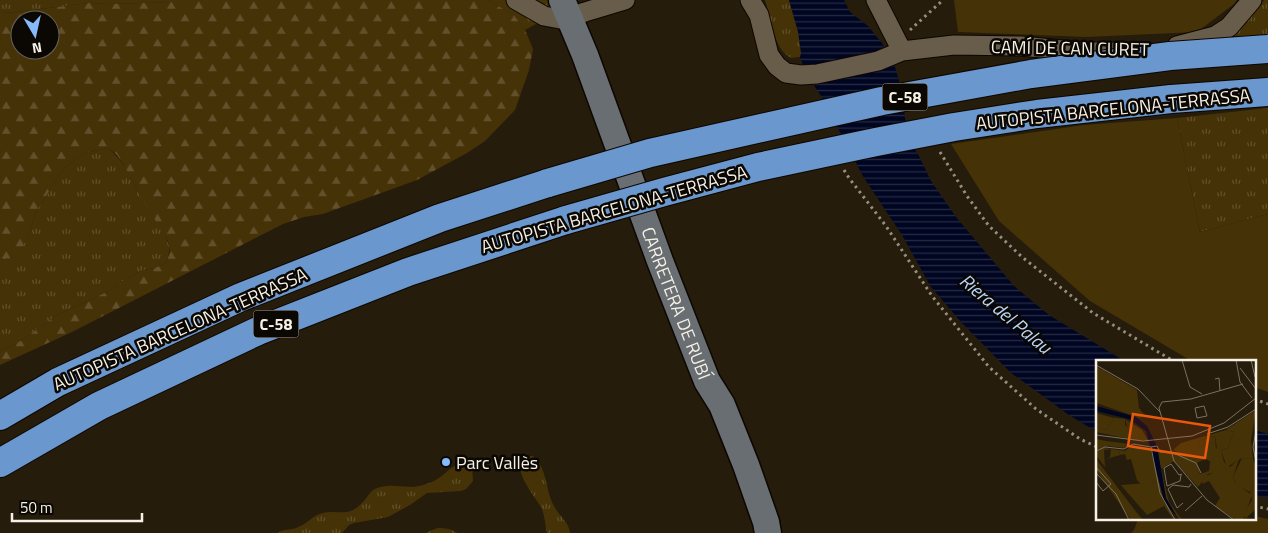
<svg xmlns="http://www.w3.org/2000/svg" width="1268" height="533" font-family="'Titillium Web',sans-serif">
<defs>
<pattern id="grass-tufts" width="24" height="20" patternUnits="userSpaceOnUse" patternTransform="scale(1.25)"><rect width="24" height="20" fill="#463207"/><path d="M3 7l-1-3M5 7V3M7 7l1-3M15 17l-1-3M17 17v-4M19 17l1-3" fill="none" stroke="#61502b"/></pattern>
<pattern id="forest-firs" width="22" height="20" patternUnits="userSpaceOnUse" patternTransform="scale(1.25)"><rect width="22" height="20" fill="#463207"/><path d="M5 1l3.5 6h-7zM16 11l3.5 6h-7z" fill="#61502b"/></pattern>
<pattern id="water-rules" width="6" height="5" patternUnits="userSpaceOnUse" patternTransform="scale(1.25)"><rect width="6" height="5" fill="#000522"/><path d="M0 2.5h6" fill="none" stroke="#262a42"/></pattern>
</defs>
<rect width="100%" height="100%" fill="#251c0b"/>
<path fill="url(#grass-tufts)" d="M0,0H177L176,2L110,4L89,3L16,12L0,13Z
M487,0H579L525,30L513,14Z
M765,0H789L806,56L791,58C773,49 771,17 765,0Z
M1264,0H1268V37L1233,38Z
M1268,108V214L1200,232L1177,118Z
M108,148C127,164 129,177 141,196C149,209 162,227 167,240C171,248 169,255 166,263L155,268L143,270L128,278L105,293L59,314L16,344L0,351V260L15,257L29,235L36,212L59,175L67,166L85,153Z
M524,456H533C548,469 545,490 554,506C559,516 569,522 570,533H547C545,525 545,517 542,509C536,497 510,469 524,456Z
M465,462H470L472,466L473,481L466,489L461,491L427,493L410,505L388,517L354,523L349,525L342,533H278C283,529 290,530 296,528C306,525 313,515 323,513C334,510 342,515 353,510C365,504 368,492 375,489C386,483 402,487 414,487C419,486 424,485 429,483C443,479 449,465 465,462Z
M438,528C445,528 452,529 457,533H426L432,530Z"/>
<path fill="url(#forest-firs)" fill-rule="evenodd" d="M177,0H487L513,14L525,30L533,49L529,70L515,110L485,141L467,153L417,180L323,214L304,217L283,224L72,332L0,365V351L16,344L59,314L105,293L128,278L143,270L155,268L166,263L170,252L168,241L140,195L123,164L117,155L108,148L85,153L67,166L59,175L36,212L29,235L21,249L15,257L0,260V13L16,12L89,3L110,4L176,2ZM20,20H50V50H20Z"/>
<path fill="#463207" d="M954,0H1237L1234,4L1197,32L1086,37L958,32Z
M1177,118L1200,232L1268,214V392L1254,387V362H1193L1090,301L999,221L951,144L1084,125Z
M1254,516L1268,519V533H1131L1134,530L1138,519H1254Z"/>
<path fill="url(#water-rules)" d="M789,0H844L850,12L868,26L881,42L891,56L895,67L901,88L908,140L918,154L931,181L956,217L1014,286L1049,315L1126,362H1097V432L1069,415L1011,373L961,322L931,287L902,235L864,178L821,96L807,75L800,57L801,53L798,32Z
M1254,430L1268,434V498L1254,495Z"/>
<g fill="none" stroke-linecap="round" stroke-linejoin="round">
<g stroke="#0e0600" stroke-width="21">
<path id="minor" d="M516,0L544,16L560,19L570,17L585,12L625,0
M750,0L759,15L769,55L777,66L786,73L801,75L817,74L878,61L902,51L876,0
M1177,46L1215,36L1229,27L1252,0
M902,51L954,45L1021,46L1083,52H1120"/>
</g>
<g stroke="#0e0600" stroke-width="29">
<g id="secondary">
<path id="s1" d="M562,0L585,55L660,261L707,381L722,405L746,465L766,522L768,533"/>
</g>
</g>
<g stroke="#0e0600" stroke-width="30">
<path id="motorway" d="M0,416L58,382L241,297L440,218L548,183
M0,463L99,406L258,331L408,272L566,220"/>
</g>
<path stroke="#968f81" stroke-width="3" stroke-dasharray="2.5 4" stroke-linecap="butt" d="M910,30L943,0
M940,152L967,196L989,226L1022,257L1093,313L1175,362
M844,170L849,178L886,226L932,296L989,367L1036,409L1080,439L1097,447
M1254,399L1268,404
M1254,506L1268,509"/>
<use href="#minor" stroke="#685d4a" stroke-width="19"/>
<use href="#secondary" stroke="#686e72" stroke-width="26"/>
<use href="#motorway" stroke="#6997ce" stroke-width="28"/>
<g stroke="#0e0600" stroke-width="30" stroke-linecap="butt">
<path id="motorway-bridge" d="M548,183L650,153L882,101L1031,74L1170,56L1268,49
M566,220L664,192L758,167L876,142L954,127L1037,114L1171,99L1268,92"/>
</g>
<use href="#motorway-bridge" stroke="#6997ce" stroke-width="28"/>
</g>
<circle fill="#85bbfb" stroke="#0b0703" stroke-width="2" cx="446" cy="462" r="5"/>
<g text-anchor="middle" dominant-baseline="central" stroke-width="5" stroke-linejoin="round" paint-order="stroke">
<g fill="#0b0703" stroke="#b0aaa1" stroke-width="1">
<rect x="882.5" y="83.5" width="45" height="27" rx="4"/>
<rect x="253.5" y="310.5" width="45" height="27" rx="4"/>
</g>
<g font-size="16" font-weight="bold" fill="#f6f0e5">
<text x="905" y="97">C-58</text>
<text x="276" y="324">C-58</text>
</g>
<g font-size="18" fill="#f6f0e5" stroke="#0b0703">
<text transform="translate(1070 48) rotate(1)">CAMÍ DE CAN CURET</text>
<text transform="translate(1113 109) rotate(-6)">AUTOPISTA BARCELONA-TERRASSA</text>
<text transform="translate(614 209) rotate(-16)">AUTOPISTA BARCELONA-TERRASSA</text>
<text stroke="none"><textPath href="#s1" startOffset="324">CARRETERA DE RUBÍ</textPath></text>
<text transform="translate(180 329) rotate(-24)">AUTOPISTA BARCELONA-TERRASSA</text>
</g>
<g font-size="18" fill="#f6f0e5" stroke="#0b0703" text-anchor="start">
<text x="456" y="462">Parc Vallès</text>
</g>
<g font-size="19" font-style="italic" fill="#b7d4f8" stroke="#0b0703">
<text transform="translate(1006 313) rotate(40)">Riera del Palau</text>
</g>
</g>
<g transform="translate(1096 360)">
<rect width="160" height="160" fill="#251c0b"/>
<path d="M160,50L155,80L157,99L146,98L131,107L125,90L132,88L138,72L130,70ZM13,57L29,59V65L38,73V80L0,72L1,67L10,70L18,58ZM119,76L120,90L114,82L104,88L101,81ZM0,79L10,81L34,84L29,88L12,86L0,90ZM7,88L23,90L24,95L10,99L14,97L15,89L8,90L9,107L0,95V91ZM61,89L111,98L101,103L104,114L113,111L114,101L117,104V113L112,114L102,127L78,101L65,109L73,142L86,160L79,156L70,138ZM0,99L41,153L47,160H35L0,110ZM159,104L160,106V149L149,159L148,153L156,140L154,132L160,119ZM10,108L25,125L64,122L77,159L68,146L51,155Z" fill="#463207"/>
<path d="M130,70L138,72L132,88L125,90L128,102L134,107L143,99L137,117L139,123L156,135L147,160H140L119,146L124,138L113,121L106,124L107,117L117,113L116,103L109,98L92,99L77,90L85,83ZM119,76L121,89L114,82L104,88L101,81Z" fill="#463207" fill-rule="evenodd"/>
<path d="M0,6L41,30L43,48L48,54L44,58L0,43ZM0,53L18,58L10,70L0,67ZM29,59L46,70L52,80H38V73H33ZM36,85L58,90L64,122L45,124L41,120L35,99L31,100L29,94L24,95L23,90L29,91ZM146,98L157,99L159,104L160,119L154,132L140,125L137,117Z" fill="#463207"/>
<path d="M0,46L40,57L51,66L61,86L70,138L83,160L68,141L50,71L33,59L0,51Z" fill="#000522"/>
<path fill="none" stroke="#797162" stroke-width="1" d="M86,0L94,27L106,34M140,0L144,22L156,38M155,0L159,17M0,5L42,29L64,52M144,8L160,29M119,19L123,18L124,31M66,42L95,39L147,24M66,42L63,48L78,101L111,140L138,160M108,46L111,56L101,58L99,48ZM160,71L157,87L160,102M111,74L132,67L160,49M0,75L47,81L96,76L128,63L160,38M0,91L9,87L28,89L37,84L55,87M0,107L15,124L7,131L0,122M0,113L20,134L33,160M85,115L84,121L71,126L68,108L75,104L83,115L86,114M87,143L81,148L72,129L77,125L93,127L95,124M89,151L106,136M79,160L64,133L55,87L61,86L64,92H75L100,103L105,113"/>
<path fill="#e8590c" fill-opacity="0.15" stroke="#e8590c" stroke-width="2.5" d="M37,54L114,66L109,98L32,86Z"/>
<rect width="160" height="160" fill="none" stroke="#f6f0e5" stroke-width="2.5"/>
</g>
<g transform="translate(35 35) rotate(171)"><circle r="24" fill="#0b0703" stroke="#69645d"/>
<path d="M0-4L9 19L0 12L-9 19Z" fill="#85bbfb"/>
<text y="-8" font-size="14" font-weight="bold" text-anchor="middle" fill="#f6f0e5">N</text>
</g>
<path d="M12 513v8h130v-8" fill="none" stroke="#f6f0e5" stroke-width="2.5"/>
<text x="20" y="513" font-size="15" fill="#f6f0e5" stroke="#0b0703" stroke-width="4" paint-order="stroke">50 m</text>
</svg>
